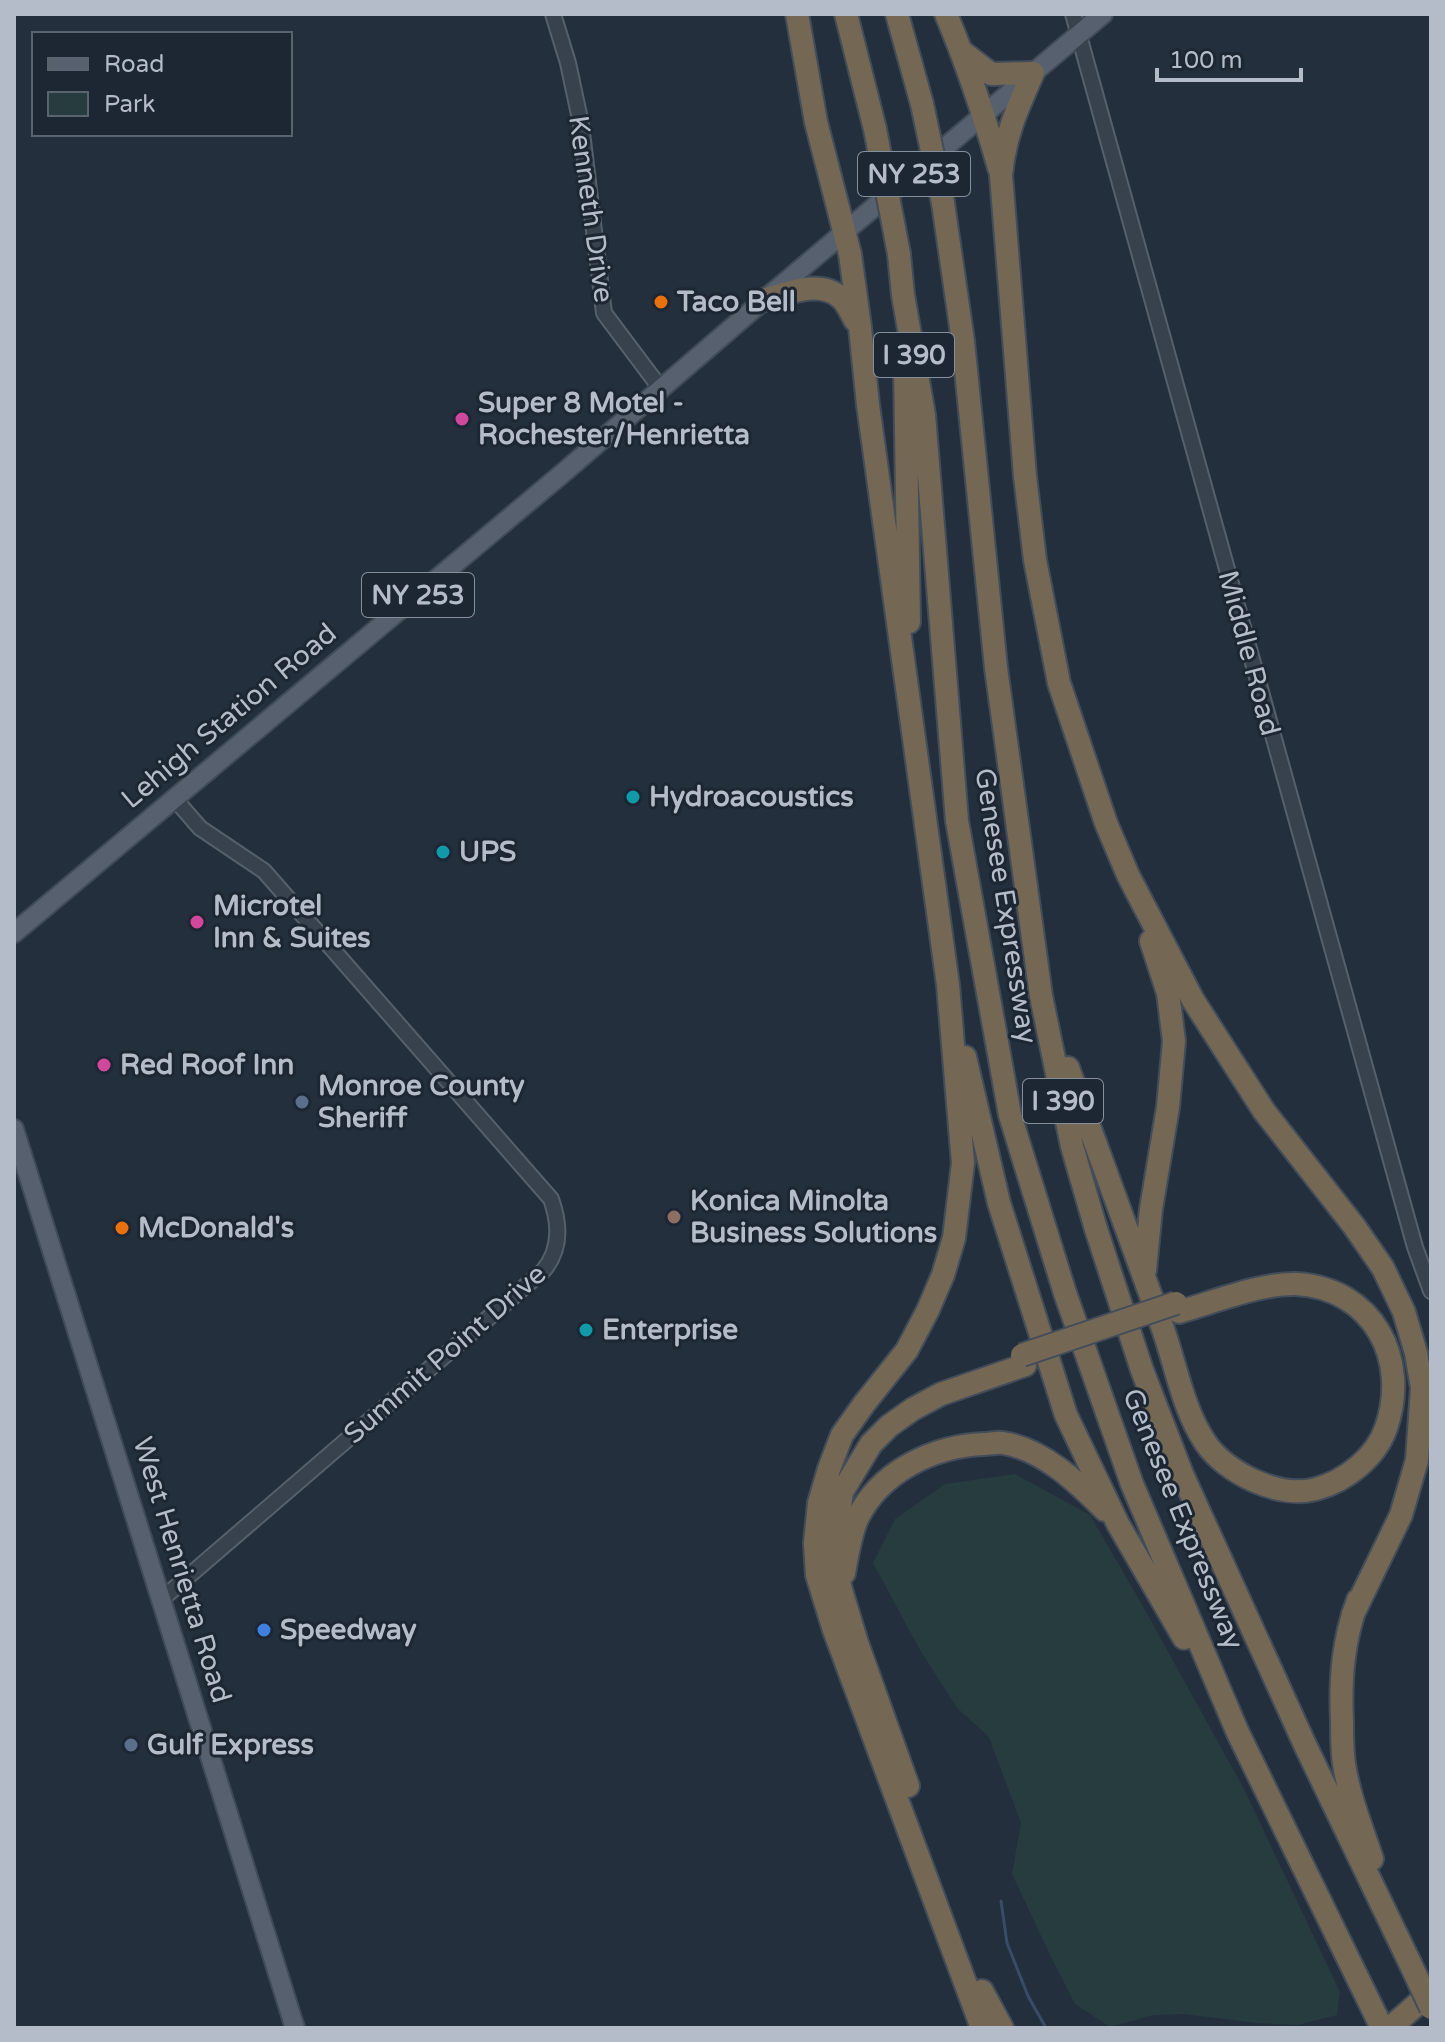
<svg xmlns="http://www.w3.org/2000/svg" width="1445" height="2042" font-family="'Varela Round',sans-serif">
<rect width="100%" height="100%" fill="#242f3e"/>
<path fill="#263c3f" d="M1015,1474L1090,1515L1140,1601L1244,1789L1340,1992L1337,2015L1298,2025L1257,2023L1183,2014L1153,2015L1110,2027L1075,2004L1051,1957L1012,1874L1021,1823L989,1737L957,1708L920,1650L873,1563L895,1519L945,1484Z"/>
<g fill="none" stroke-linecap="round" stroke-linejoin="round">
<path stroke="#394c67" stroke-width="3" d="M1001,1901L1007,1943L1028,1996L1046,2028"/>
<g stroke="#565f6c" stroke-width="18">
<path id="minor" d="M553,14L568,63L581,124L604,313L661,389
M1073,14L1415,1247L1431,1291
M162,1599L543,1271C561,1250 560,1224 551,1199L264,871L200,828L174,798"/>
</g>
<g stroke="#414a57" stroke-width="22">
<path id="major" d="M14,933L563,473L764,300L1103,14
M14,1129L295,2028"/>
</g>
<g stroke="#434c59" stroke-width="26">
<path id="highway" d="M797,14L816,122L850,254L860,327L868,405L948,985L963,1163L954,1238L943,1275L928,1310L907,1350L864,1404L842,1435L829,1469L819,1503L815,1543L817,1575L834,1630L982,2028
M846,14L875,129
M897,14L922,104
M946,14C967,64 984,115 999,168
M961,51L991,74L1033,73C1017,109 1005,135 1001,175L1025,476L1035,560L1059,683L1106,823L1128,875L1193,1000L1264,1111L1354,1226L1383,1268L1404,1312L1416,1353L1422,1388L1417,1460L1401,1515L1353,1614
M943,203L963,341L996,668L1041,996L1072,1146L1096,1229L1142,1370L1182,1474L1306,1747L1410,1963
M899,254L903,295L924,415L957,821L1010,1115L1065,1293L1132,1484L1238,1733L1382,2028
M764,300C787,293 821,279 841,298C847,303 851,313 855,320
M905,368L909,622
M965,1057L999,1203L1066,1415L1118,1524L1184,1638
M1068,1068C1100,1155 1132,1242 1163,1329C1176,1366 1183,1409 1205,1442C1225,1473 1280,1499 1316,1489C1346,1481 1376,1457 1386,1428C1410,1359 1373,1288 1296,1284C1261,1283 1214,1302 1179,1312
M1145,1270L1151,1209L1168,1107L1174,1041L1168,993L1151,941
M844,1573C847,1556 850,1536 857,1519C880,1471 934,1446 984,1444C990,1444 997,1442 1003,1443C1043,1449 1078,1483 1105,1510
M1358,1600C1343,1640 1340,1679 1342,1721C1342,1735 1342,1750 1344,1764C1349,1797 1362,1828 1372,1859
M908,1786L857,1643L841,1590L833,1552L842,1492L871,1444L889,1426L913,1409L941,1394L1025,1365
M982,1991L1002,2028
M1390,2028L1431,1992"/>
</g>
<use href="#minor" stroke="#38414e" stroke-width="14"/>
<use href="#major" stroke="#56606e" stroke-width="18"/>
<use href="#highway" stroke="#746855" stroke-width="22"/>
<g stroke="#434c59" stroke-width="26" stroke-linecap="butt">
<path id="highway-bridge" d="M922,104L943,203
M875,129L899,254
M1022,1355L1176,1303
M1410,1963L1431,2008"/>
</g>
<use href="#highway-bridge" stroke="#746855" stroke-width="22"/>
</g>
<g fill="#e8710a" stroke="#1d2633" stroke-width="3">
<circle cx="661" cy="302" r="8"/>
<circle cx="122" cy="1228" r="8"/>
</g>
<g fill="#d1479c" stroke="#1d2633" stroke-width="3">
<circle cx="462" cy="419" r="8"/>
<circle cx="197" cy="922" r="8"/>
<circle cx="104" cy="1065" r="8"/>
</g>
<g fill="#0f9aa8" stroke="#1d2633" stroke-width="3">
<circle cx="633" cy="797" r="8"/>
<circle cx="443" cy="852" r="8"/>
<circle cx="586" cy="1330" r="8"/>
</g>
<g fill="#5c6f8a" stroke="#1d2633" stroke-width="3">
<circle cx="302" cy="1102" r="8"/>
<circle cx="131" cy="1745" r="8"/>
</g>
<circle fill="#8d6e63" stroke="#1d2633" stroke-width="3" cx="674" cy="1217" r="8"/>
<circle fill="#3f7fe0" stroke="#1d2633" stroke-width="3" cx="264" cy="1630" r="8"/>
<g text-anchor="middle" dominant-baseline="central" stroke-width="6" stroke-linejoin="round" paint-order="stroke">
<g fill="#1d2633" stroke="#878f9c" stroke-width="2">
<rect x="858" y="152" width="112" height="44" rx="6"/>
<rect x="874" y="333" width="80" height="44" rx="6"/>
<rect x="362" y="573" width="112" height="44" rx="6"/>
<rect x="1023" y="1079" width="80" height="44" rx="6"/>
</g>
<g font-size="26" font-weight="bold" fill="#b4bcc9">
<text x="914" y="174">NY 253</text>
<text x="914" y="355">I 390</text>
<text x="418" y="595">NY 253</text>
<text x="1063" y="1101">I 390</text>
</g>
<g font-size="28" fill="#b4bcc9" stroke="#1d2633">
<text transform="translate(591 209) rotate(82)">Kenneth Drive</text>
<text transform="translate(1249 653) rotate(75)">Middle Road</text>
<text transform="translate(229 716) rotate(-40)">Lehigh Station Road</text>
<text transform="translate(1006 906) rotate(81)">Genesee Expressway</text>
<text transform="translate(445 1354) rotate(-41)">Summit Point Drive</text>
<text transform="translate(1183 1519) rotate(68)">Genesee Expressway</text>
<text transform="translate(182 1570) rotate(73)">West Henrietta Road</text>
</g>
<g font-size="28" font-weight="bold" fill="#b4bcc9" stroke="#1d2633" text-anchor="start">
<text x="677" y="302">Taco Bell</text>
<text x="478" y="403">Super 8 Motel -<tspan x="478" dy="32">Rochester/Henrietta</tspan></text>
<text x="649" y="797">Hydroacoustics</text>
<text x="459" y="852">UPS</text>
<text x="213" y="906">Microtel<tspan x="213" dy="32">Inn &amp; Suites</tspan></text>
<text x="120" y="1065">Red Roof Inn</text>
<text x="318" y="1086">Monroe County<tspan x="318" dy="32">Sheriff</tspan></text>
<text x="690" y="1201">Konica Minolta<tspan x="690" dy="32">Business Solutions</tspan></text>
<text x="138" y="1228">McDonald's</text>
<text x="602" y="1330">Enterprise</text>
<text x="280" y="1630">Speedway</text>
<text x="147" y="1745">Gulf Express</text>
</g>
</g>
<rect width="1445" height="2042" fill="none" stroke="#b4bcc9" stroke-width="32"/>
<rect x="32" y="32" width="260" height="104" fill="#1d2633" stroke="#59626f" stroke-width="2"/>
<rect x="48" y="58" width="40" height="12" fill="#56606e" stroke="#59626f" stroke-width="2"/>
<text x="104" y="72" font-size="24" fill="#b4bcc9">Road</text>
<rect x="48" y="92" width="40" height="24" fill="#263c3f" stroke="#59626f" stroke-width="2"/>
<text x="104" y="112" font-size="24" fill="#b4bcc9">Park</text>
<path d="M1157 68v12h144v-12" fill="none" stroke="#b4bcc9" stroke-width="4"/>
<text x="1169" y="68" font-size="24" fill="#b4bcc9" stroke="#1d2633" stroke-width="6" paint-order="stroke">100 m</text>
</svg>
